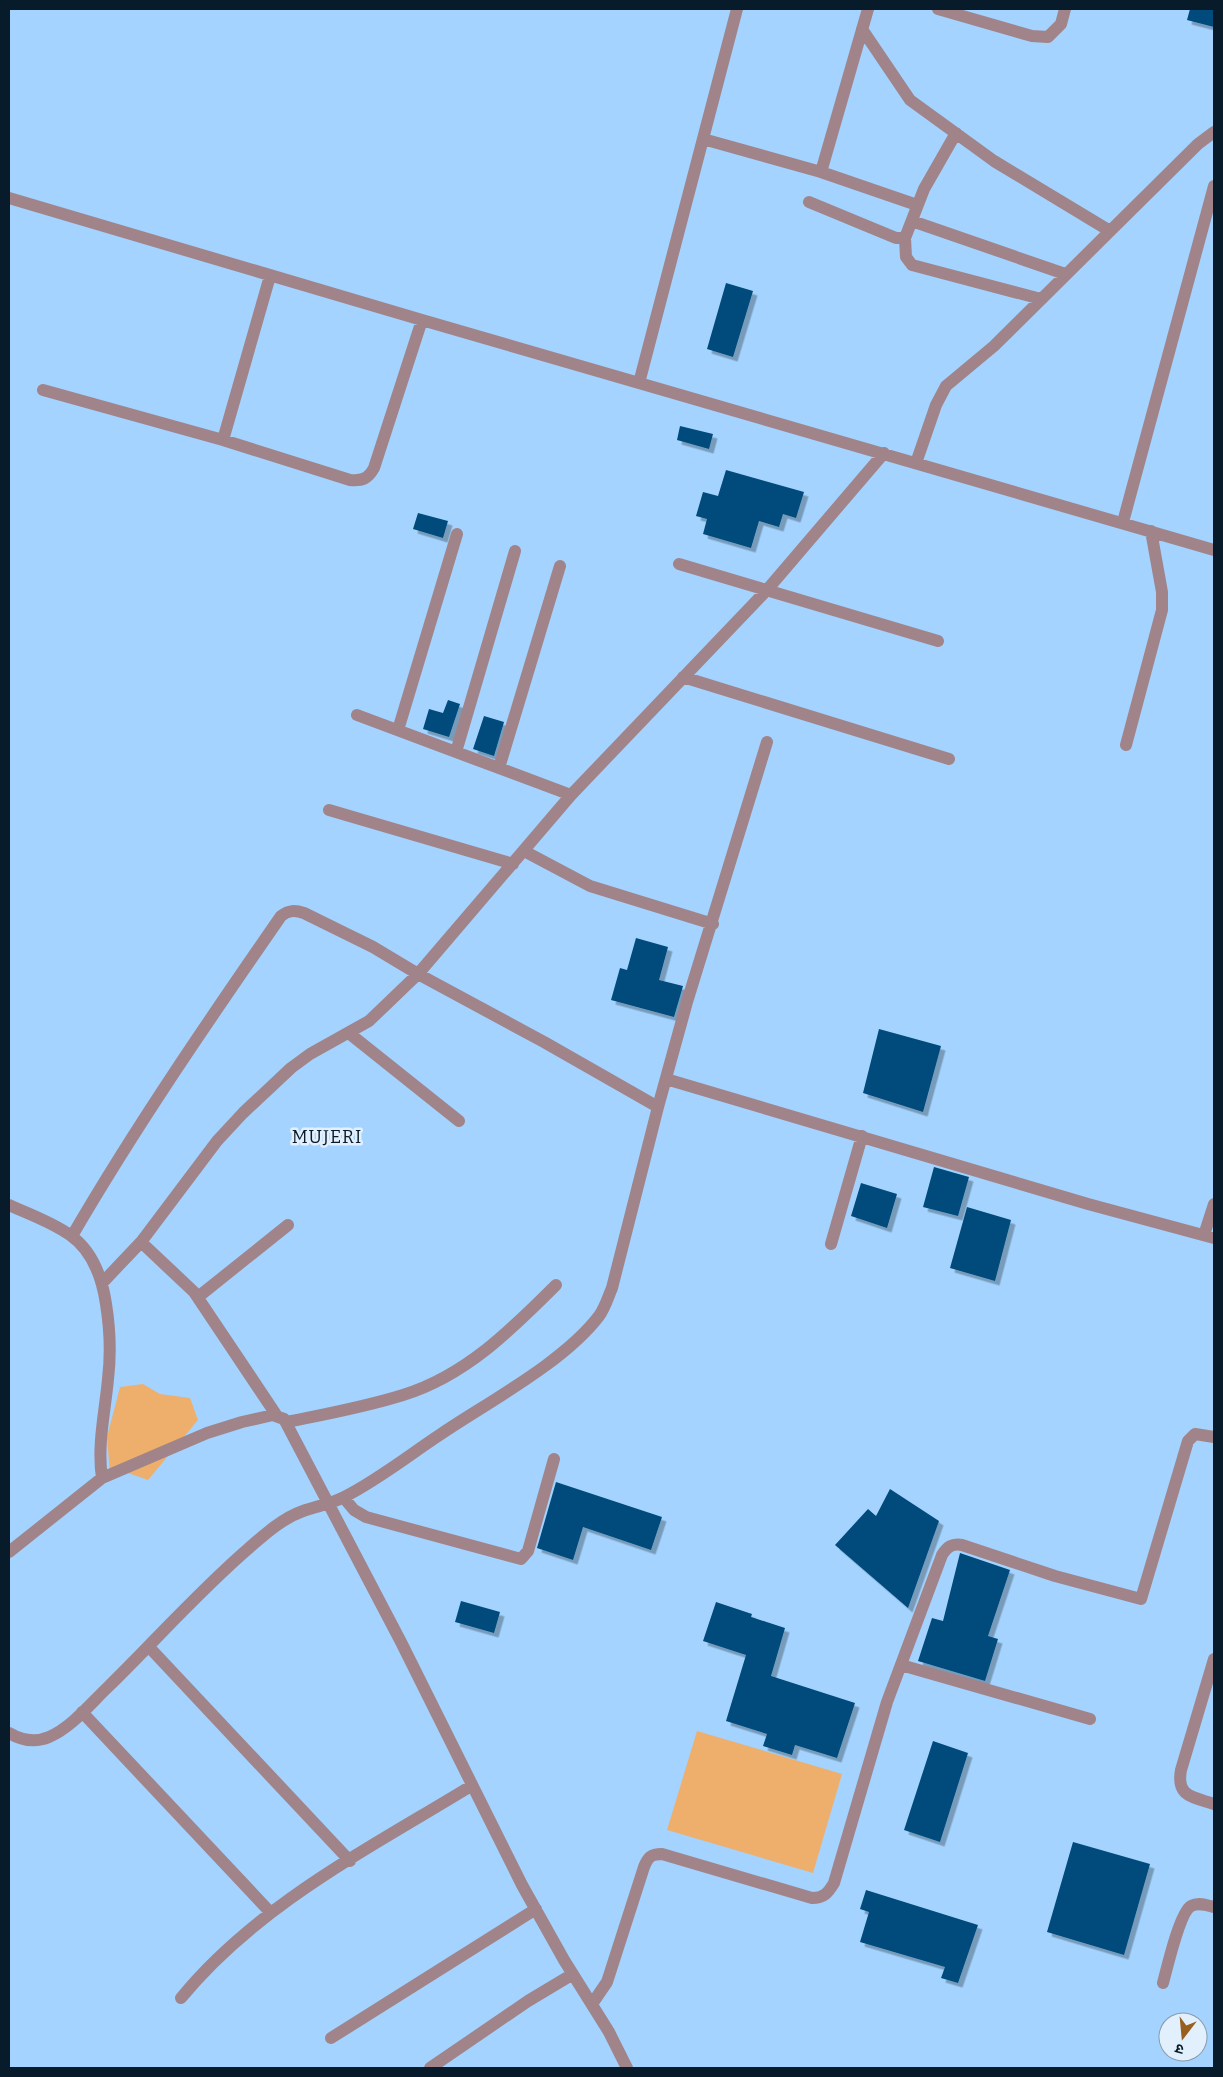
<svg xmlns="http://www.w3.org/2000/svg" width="1223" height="2077" font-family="Bitter,'Noto Sans Devanagari',serif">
<defs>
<filter id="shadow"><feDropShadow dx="4.5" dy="4.5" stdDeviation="0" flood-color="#0004"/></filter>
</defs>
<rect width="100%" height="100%" fill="#a3d3fe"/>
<path fill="#eeaf6d" d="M143,1384L160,1394L190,1398L198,1420L148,1480L128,1473L110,1474L107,1437L120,1387Z
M697,1731L842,1774L813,1873L667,1830Z"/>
<path fill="#014b7b" filter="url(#shadow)" d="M1190,9H1214V27L1187,20Z
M726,283L753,291L733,357L707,349Z
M680,426L713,434L709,449L677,440Z
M726,470L804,492L796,518L783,514L779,527L759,521L751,548L703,534L707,519L696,516L703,492L718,496Z
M418,513L448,521L443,538L413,529Z
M448,700L460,704L449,737L423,729L429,709L443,713Z
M484,716L504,722L494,756L473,749Z
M636,938L668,947L659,980L683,986L674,1017L611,1000L620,968L627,970Z
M879,1029L941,1046L923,1112L863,1093Z
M934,1167L969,1177L958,1216L923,1207Z
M861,1183L897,1194L887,1228L851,1216Z
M967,1207L1011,1220L995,1281L950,1268Z
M556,1482L662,1517L651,1550L583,1527L573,1560L537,1548Z
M890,1489L939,1521L908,1608L835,1545L868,1509L876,1516Z
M960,1553L1010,1570L988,1636L998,1639L985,1681L918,1661L932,1618L943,1621Z
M461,1601L500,1612L494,1633L455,1622Z
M716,1602L752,1614L751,1617L785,1628L771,1676L855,1703L837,1758L795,1745L792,1755L763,1746L767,1734L726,1721L746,1655L703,1641Z
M933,1741L968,1753L940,1842L904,1830Z
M1073,1842L1150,1864L1124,1955L1047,1932Z
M866,1890L978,1925L958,1983L941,1978L945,1967L860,1942L869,1912L860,1909Z"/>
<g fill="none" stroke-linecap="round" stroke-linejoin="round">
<path stroke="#a08489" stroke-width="12" d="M938,9L1032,36L1048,37L1061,24L1065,9
M862,29L910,100L994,161L1110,231
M703,139L821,172L917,205
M821,172L868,9
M9,198L422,320L1214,550
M809,202L896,238H905L924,189L956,133
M912,221L1065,274
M905,238L906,257L912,265L1041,299
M639,383L737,9
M43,390L223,440L350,480C362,481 368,479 374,468L422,320
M223,440L270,276
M916,463L936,405L946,386L994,346L1198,144L1214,132
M1123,522L1214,186
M679,564L938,641
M683,677L949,759
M357,715L571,795
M398,730L457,534
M1126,745L1162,610V592L1151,531
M456,752L515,551
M499,768L560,566
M329,810L513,864
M524,851L590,886L713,924
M350,1034L459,1121
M666,1079L1088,1204L1214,1238
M9,1205C29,1214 52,1222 70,1235C93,1251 102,1277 106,1304C110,1329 111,1354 108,1379C105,1412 97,1445 102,1478
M1204,1235L1214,1204
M72,1236C136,1126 209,1020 281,916C289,910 295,910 304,913L373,947L418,974L544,1042L658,1107
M141,1242L194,1292L277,1416
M831,1244L862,1136
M103,1282L141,1242L217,1141L243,1113L291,1068L310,1054L369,1021L418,974L571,795L766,591L884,453
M198,1297L288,1225
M287,1422C326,1414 365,1407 403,1395C465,1376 511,1330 556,1285
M344,1498L354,1510L366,1517L521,1559L528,1551L554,1459
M9,1552L102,1478L207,1433L242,1422L273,1415L284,1419L401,1642L522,1885L564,1960L609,2032L627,2068
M149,1647L350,1861
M1214,1659L1181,1770C1176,1797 1193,1797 1214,1804
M901,1665L1090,1719
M82,1712L271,1913
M9,1733C21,1740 35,1743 49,1737C72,1727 91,1703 108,1687C155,1641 199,1591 249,1548C265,1534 283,1518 303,1511C317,1506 331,1504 344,1497C378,1480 409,1455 441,1434C490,1401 564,1362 599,1316C605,1308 608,1297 612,1288L658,1107L687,1002L767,742
M1163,1983C1167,1968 1180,1912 1191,1906C1198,1902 1207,1905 1214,1907
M181,1998C257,1905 370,1848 471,1786
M592,2004L607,1982L644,1867C648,1857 651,1854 662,1854L812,1898C824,1898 828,1893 834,1883L887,1702L942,1555C947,1547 952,1543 962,1545L1055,1576L1141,1599L1188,1441L1195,1434L1214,1437
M331,2038L536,1909
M430,2068L528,2001L573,1974"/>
</g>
<g text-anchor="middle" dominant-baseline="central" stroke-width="5" stroke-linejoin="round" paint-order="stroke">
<g font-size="18" letter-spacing="1" fill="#081b2a" stroke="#e2f0fd">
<text x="327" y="1137">MUJERI</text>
</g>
</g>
<rect width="1223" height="2077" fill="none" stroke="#081b2a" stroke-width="20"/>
<g transform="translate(1183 2037) rotate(196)"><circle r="24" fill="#e2f0fd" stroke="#8b9ba9"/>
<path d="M0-4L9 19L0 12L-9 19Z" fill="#98601c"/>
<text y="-8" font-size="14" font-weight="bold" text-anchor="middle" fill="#081b2a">उ</text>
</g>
</svg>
